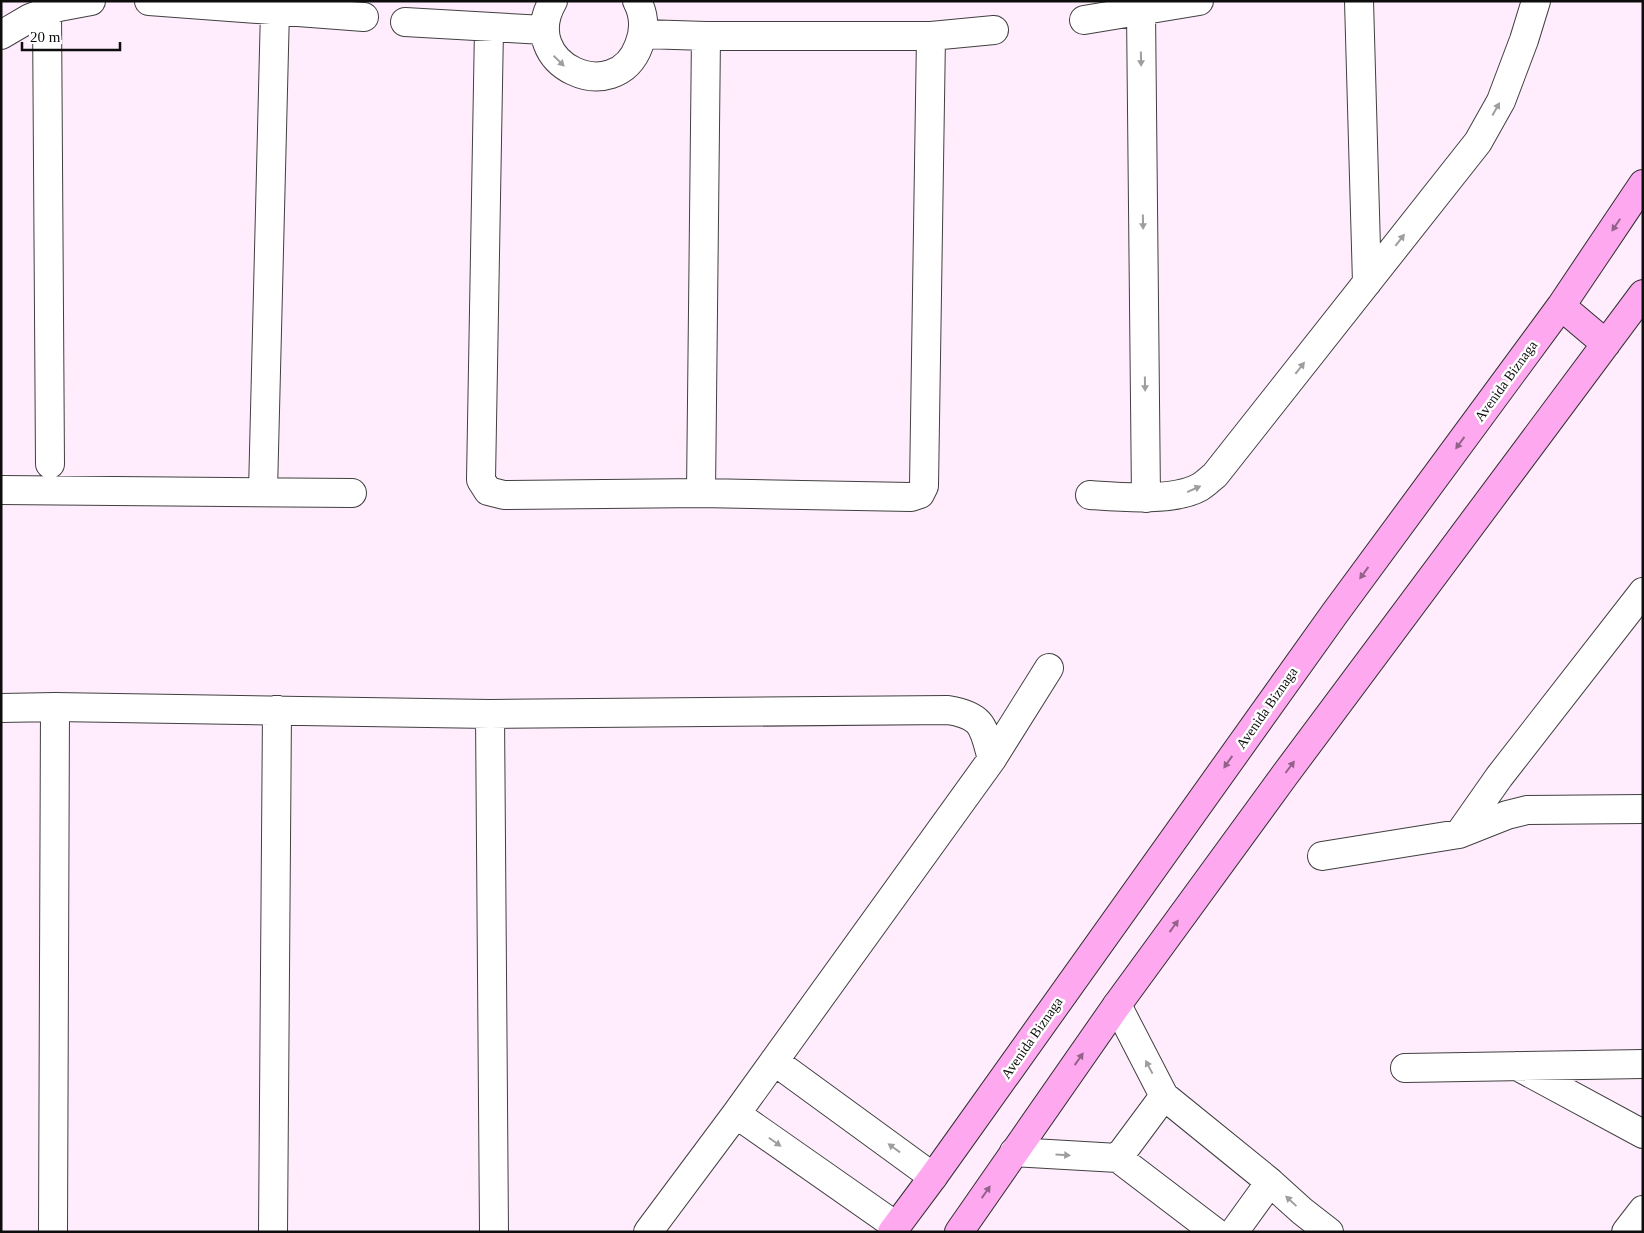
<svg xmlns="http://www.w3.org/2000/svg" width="1644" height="1233" font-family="'Times New Roman',serif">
<rect width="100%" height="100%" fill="#ffedfd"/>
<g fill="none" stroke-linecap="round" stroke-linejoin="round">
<g stroke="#404040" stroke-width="30">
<path id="street" d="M149,1L364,17
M553,1C516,65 616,109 639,45C645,30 645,16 637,1
M1359,1L1367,283
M47,11L50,464
M1141,11L1146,498
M1084,20L1199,1
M405,22L544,30
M489,28L481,480L488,491L504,495L701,493L911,497L920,494L924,486L931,36
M644,34L706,36H931L994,30
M1,35L30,18L59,7L91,1
M1,490L352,493
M263,491L275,10
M701,493L706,36
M1090,495C1119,497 1174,502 1200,487C1205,484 1210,479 1215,475L1478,142L1501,101L1524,40L1536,1
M1,708L55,707L490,714L948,710C984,716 983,727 992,759
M490,714L494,1232
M1459,834L1499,777L1643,592
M1322,856L1459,834L1507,815L1527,810L1643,809
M1117,1005L1164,1096L1270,1182L1302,1211L1329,1232
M774,1061L933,1177
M1517,1066L1643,1134
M1405,1068L1643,1064
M736,1114L896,1226
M1014,1152L1118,1158L1215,1232
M1118,1158L1164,1096
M53,1232L55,707
M273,1232L277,710
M648,1232L736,1114L992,759L1049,668
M1234,1232L1270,1182
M1626,1232L1643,1210"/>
</g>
<g stroke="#2f2f2f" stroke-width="30">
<path id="secondary" d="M1561,306L1606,344
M892,1232L933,1177L1335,613L1561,306L1643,184
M959,1232L1117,1005L1284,776L1643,294"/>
</g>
<use href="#street" stroke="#fff" stroke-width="28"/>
<use href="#secondary" stroke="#fea8ef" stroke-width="28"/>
</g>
<defs><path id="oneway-solid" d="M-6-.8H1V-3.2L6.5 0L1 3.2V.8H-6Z" transform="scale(1.25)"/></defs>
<g fill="#9e9e9e">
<use href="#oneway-solid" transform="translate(1141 59) rotate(89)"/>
<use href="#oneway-solid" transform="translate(559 61) rotate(44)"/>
<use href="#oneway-solid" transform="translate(1496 109) rotate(-61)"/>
<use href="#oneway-solid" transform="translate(1143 222) rotate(89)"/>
<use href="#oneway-solid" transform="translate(1400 240) rotate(-52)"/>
<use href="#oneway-solid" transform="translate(1300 368) rotate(-52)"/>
<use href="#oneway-solid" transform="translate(1145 384) rotate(89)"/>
<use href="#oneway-solid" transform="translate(1194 489) rotate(-24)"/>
<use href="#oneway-solid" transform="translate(1149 1067) rotate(-118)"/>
<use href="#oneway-solid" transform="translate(775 1142) rotate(35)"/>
<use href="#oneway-solid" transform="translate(894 1148) rotate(-144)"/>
<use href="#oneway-solid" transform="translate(1063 1155) rotate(3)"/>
<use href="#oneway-solid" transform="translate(1291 1201) rotate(-137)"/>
</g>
<g fill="#926289">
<use href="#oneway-solid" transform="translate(1616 225) rotate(124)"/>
<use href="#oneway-solid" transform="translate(1460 443) rotate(126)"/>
<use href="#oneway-solid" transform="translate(1364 573) rotate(126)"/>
<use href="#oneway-solid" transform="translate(1228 762) rotate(125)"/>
<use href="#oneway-solid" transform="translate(1290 767) rotate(-53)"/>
<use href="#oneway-solid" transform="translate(1174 926) rotate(-54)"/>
<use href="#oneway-solid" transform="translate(1079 1059) rotate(-55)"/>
<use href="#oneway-solid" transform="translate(986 1192) rotate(-55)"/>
</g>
<g text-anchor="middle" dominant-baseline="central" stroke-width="5" stroke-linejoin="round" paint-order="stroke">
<g font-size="14" fill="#0d0d0d" stroke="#fff">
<text transform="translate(1506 381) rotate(-54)">Avenida Biznaga</text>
<text transform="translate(1267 708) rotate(-55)">Avenida Biznaga</text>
<text transform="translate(1032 1038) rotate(-55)">Avenida Biznaga</text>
</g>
</g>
<rect width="1644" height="1233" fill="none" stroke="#0d0d0d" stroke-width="5"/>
<path d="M22 42v8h98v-8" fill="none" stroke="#0d0d0d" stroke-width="2.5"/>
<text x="30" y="42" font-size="15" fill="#0d0d0d" stroke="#ffffff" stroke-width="4" paint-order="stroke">20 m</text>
</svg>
